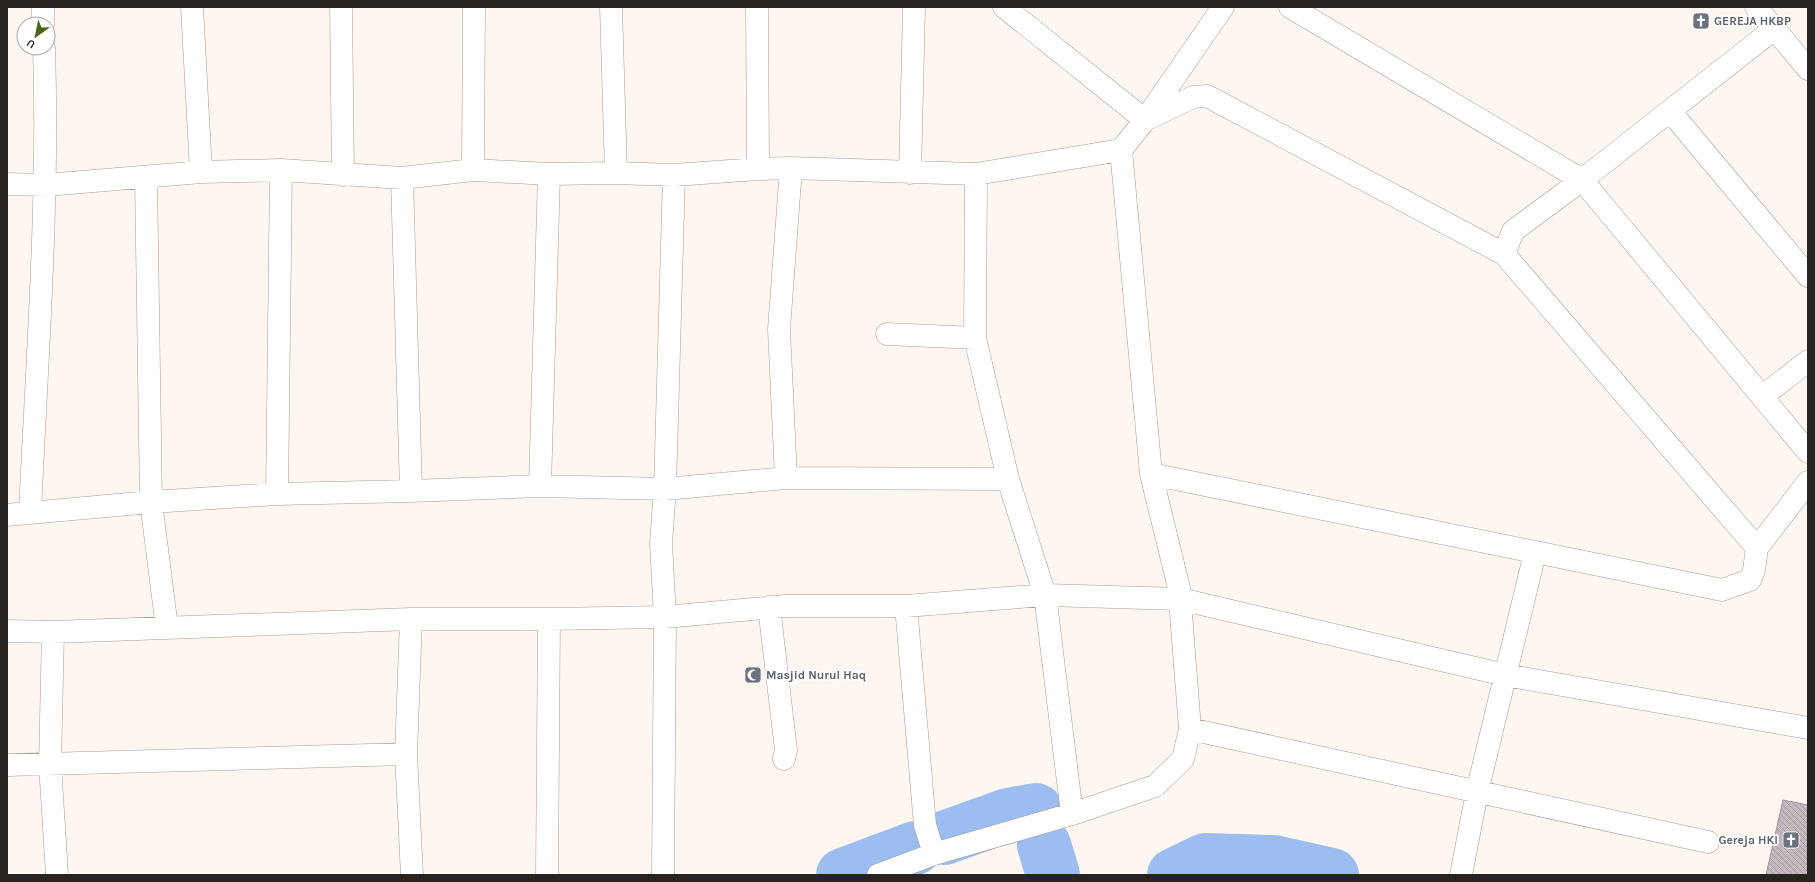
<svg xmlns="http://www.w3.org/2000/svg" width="1815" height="882" font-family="Karla,sans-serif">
<defs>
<pattern id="building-back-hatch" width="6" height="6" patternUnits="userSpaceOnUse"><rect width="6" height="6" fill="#c2b8be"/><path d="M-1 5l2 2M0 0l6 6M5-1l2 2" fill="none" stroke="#a79ea3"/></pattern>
</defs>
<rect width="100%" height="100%" fill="#fef6f0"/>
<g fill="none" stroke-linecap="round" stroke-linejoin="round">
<path stroke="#9cbdf1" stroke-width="54" d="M944,838L1008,815L1036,810
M1044,845L1053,875
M843,875L915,848
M1174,875L1205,860L1274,862L1332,875"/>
</g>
<path fill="url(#building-back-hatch)" stroke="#a0969c" d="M1783,800L1808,805V875H1766Z"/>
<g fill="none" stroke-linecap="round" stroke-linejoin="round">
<g stroke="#a69c95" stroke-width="23">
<path id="minor" d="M43,7V24
M192,7L201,172
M341,7L343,175
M611,7L616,173
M757,7L758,169
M1004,7L1145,120L1223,7
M1290,7L1582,180L1808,452
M1670,111L1808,276
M473,170L474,7
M910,173L914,7
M976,174L975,338L1008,479L1045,595L1072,814
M146,178L151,502L167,628
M402,178L411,491
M7,184L46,185L201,172L281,170L402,178L473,170L549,174L616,173L674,175L758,169L791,168L976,174L1121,150L1145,120L1193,97L1207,96L1504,254
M887,334L975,338
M1763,396L1808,361
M1151,474L1722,590L1750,580L1754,570L1757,548L1504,254L1513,231L1582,180L1774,29
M786,478L779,329L791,168
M540,486L549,174
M277,494L281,170
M30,513C37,358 49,203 44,48
M7,515L151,502L277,494L411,491L540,486L665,489L786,478L1008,479
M1757,548L1808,482
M906,606L925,825L934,854
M769,607L786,750L784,759
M411,619L406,754L412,875
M7,631L53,632L411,619H549L665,617L786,606H906L1045,595L1180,599L1505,675L1808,728
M53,632L50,764L57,875
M1190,729L1708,842
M7,765L406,754
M547,875L549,619
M663,875L665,617L661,543L665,489L674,175
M878,875L934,854L1072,814L1155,786L1183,759L1190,729L1179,588L1151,474L1121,150
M1461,875L1477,792L1535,553"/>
</g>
<g stroke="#a69c95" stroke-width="23">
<path id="tertiary" d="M1756,7L1808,69"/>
</g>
<use href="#minor" stroke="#fff" stroke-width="22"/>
<use href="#tertiary" stroke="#fff" stroke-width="22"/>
</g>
<defs>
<g id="church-square" transform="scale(0.9)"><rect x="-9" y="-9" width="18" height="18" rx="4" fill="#6b7280" stroke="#fff"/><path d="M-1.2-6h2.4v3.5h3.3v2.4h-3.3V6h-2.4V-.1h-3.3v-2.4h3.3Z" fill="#fff"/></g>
<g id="mosque-square" transform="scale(0.9)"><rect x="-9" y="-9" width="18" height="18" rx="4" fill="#6b7280" stroke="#fff"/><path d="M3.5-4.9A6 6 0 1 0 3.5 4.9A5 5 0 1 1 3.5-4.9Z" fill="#fff"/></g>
</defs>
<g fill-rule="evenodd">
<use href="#church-square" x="1701" y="21"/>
<use href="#mosque-square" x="753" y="675"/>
<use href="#church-square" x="1791" y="840"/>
</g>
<g text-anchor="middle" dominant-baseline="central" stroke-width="3.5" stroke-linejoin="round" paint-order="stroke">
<g font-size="12" font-weight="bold" fill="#5b616d" stroke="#fff" text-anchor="start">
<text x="1714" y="21">GEREJA HKBP</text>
<text x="766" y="675">Masjid Nurul Haq</text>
<text x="1778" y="840" text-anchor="end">Gereja HKI</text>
</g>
</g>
<rect width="1815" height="882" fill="none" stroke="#272320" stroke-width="16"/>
<g transform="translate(36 36) rotate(213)"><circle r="19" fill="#ffffff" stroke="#a9a7a6"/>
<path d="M0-3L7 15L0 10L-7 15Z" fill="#4a6517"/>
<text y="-6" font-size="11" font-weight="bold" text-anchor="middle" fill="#272320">U</text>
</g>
</svg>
